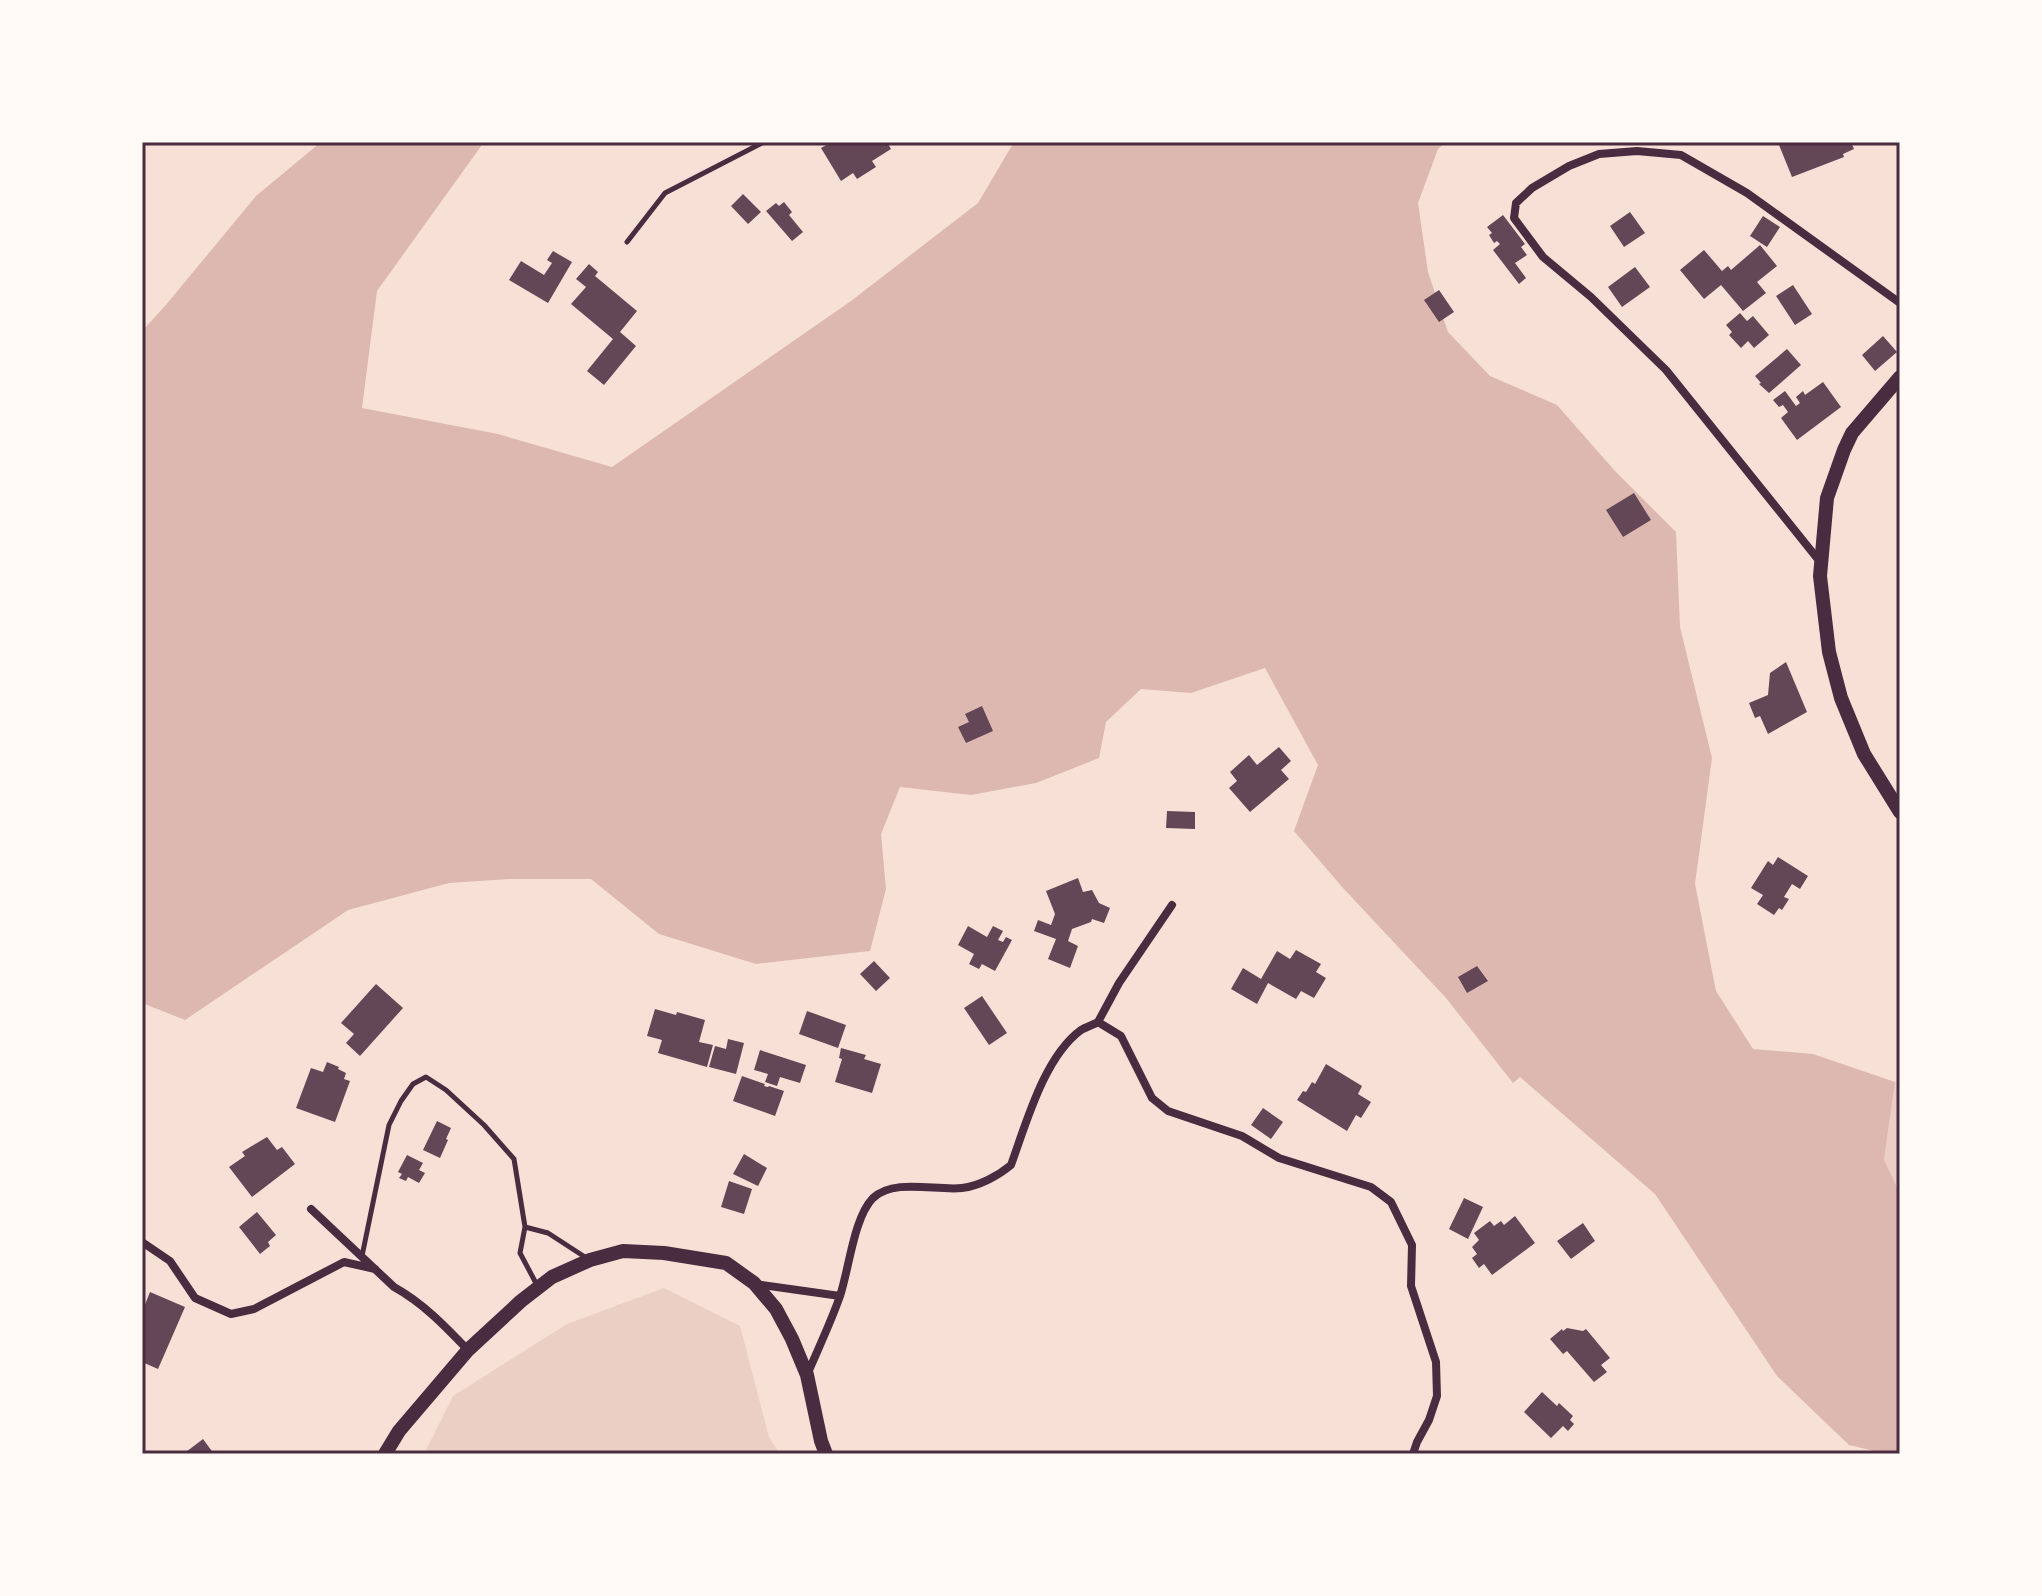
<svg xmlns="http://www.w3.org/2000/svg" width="2042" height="1596" font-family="'Work Sans',sans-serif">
<rect width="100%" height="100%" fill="#f7e1d7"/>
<path fill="#ebcfc5" d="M1900,1080V1193L1884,1160L1895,1082Z
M664,1288L740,1326L769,1437L780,1454H424L453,1396L567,1324Z"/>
<path fill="#dcb8b0" d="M321,142H484L377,291L362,408L498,434L612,467L851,301L978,203L1014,142H1446L1438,149L1418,203L1428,272L1448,332L1490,376L1557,405L1615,471L1676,532L1680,627L1712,758L1695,884L1716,991L1753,1049L1813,1054L1895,1082L1884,1160L1900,1193V1454H1887L1849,1445L1777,1376L1655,1194L1520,1077L1513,1083L1446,998L1343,888L1294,831L1318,765L1265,668L1191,693L1141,689L1106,722L1099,758L1036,783L971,795L900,787L881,834L886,889L870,951L756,964L659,934L591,879H509L449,883L348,910L185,1020L142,1003V331L165,306L256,196Z"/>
<path fill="#644757" d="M832,142H887L891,149L872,161L876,167L857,179L853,173L841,181L821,148Z
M1786,142H1851L1854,149L1843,154L1844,157L1792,177L1779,145Z
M743,194L761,212L748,224L731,206Z
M784,202L792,212L789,215L803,232L792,241L766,211L776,203L779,206Z
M1630,212L1645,233L1624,247L1610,226Z
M1503,215L1525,244L1521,247L1527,255L1515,263L1526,278L1519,284L1493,250L1500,244L1497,241L1494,243L1489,235L1492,233L1487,227Z
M1763,216L1780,227L1767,247L1750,236Z
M1760,245L1777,266L1757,282L1766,293L1743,311L1721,285L1704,299L1680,270L1704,250L1722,271L1728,266L1731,270Z
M553,251L572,262L548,303L509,280L521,261L544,275L552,263L547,260Z
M589,264L598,272L595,276L637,311L620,332L636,346L604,385L587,371L613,339L571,304L586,287L576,279Z
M1635,267L1650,287L1622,307L1608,287Z
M1793,285L1812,314L1795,325L1776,296Z
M1439,290L1454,312L1439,322L1424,300Z
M1740,313L1747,321L1753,316L1769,335L1754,348L1748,341L1741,348L1729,335L1732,332L1726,325Z
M1883,336L1897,352L1875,371L1862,355Z
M1787,349L1801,365L1769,393L1759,384L1761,383L1755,376Z
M1823,382L1841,407L1797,440L1781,418L1788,412L1783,405L1779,407L1773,400L1785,391L1796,406L1800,403L1796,397L1803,391L1805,395Z
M1634,493L1651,520L1623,537L1606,510Z
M1786,662L1807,712L1768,734L1760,716L1755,718L1749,703L1768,695L1770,673Z
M982,706L993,731L966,743L958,727L969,722L965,714Z
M1279,747L1291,761L1281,770L1289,779L1250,812L1229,788L1237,781L1230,772L1249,755L1257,765Z
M1167,811L1195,812V829L1166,828Z
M1778,857L1808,876L1800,889L1792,884L1784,897L1789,899L1782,910L1779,908L1774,915L1757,904L1763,895L1751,888L1768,861L1773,865Z
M1078,878L1083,892L1092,890L1099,903L1110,908L1104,923L1092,919L1091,922L1072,929L1068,941L1078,946L1070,968L1048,959L1056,939L1034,931L1038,920L1051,925L1055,914L1046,891Z
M968,926L987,937L993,926L1003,931L998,940L1003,942L1006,937L1012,940L995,971L982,964L979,969L969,964L974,954L958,945Z
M1296,950L1321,964L1316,972L1326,978L1314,998L1301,991L1296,999L1268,983L1257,1004L1231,989L1243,968L1261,979L1277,951L1290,959Z
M874,961L890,978L876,991L860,974Z
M1477,966L1488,981L1467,993L1458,977Z
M376,984L403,1008L360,1056L346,1043L354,1034L341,1023Z
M982,996L1007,1033L989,1045L964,1008Z
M655,1009L676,1015L677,1012L705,1020L699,1042L713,1045L707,1067L658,1053L662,1040L647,1036Z
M807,1011L846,1025L838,1048L799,1034Z
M728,1039L744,1043L736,1074L709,1067L715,1046L726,1049Z
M841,1048L866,1055L864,1059L881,1064L872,1093L835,1082L842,1059L839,1058Z
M760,1050L806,1065L800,1083L780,1077L777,1086L765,1082L768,1074L754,1070Z
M327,1062L339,1067L338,1069L346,1073L344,1079L350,1081L335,1122L296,1108L311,1068L323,1072Z
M1326,1064L1362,1086L1358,1094L1371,1102L1361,1118L1356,1115L1347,1131L1297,1100L1303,1091L1306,1092L1312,1082L1315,1084Z
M742,1076L765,1084L764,1086L768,1087L769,1086L784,1091L775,1116L733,1101Z
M1263,1108L1283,1122L1271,1139L1251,1125Z
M437,1121L451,1128L446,1139L448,1140L440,1158L423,1150Z
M267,1137L277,1150L282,1147L295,1164L252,1197L229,1167L245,1156L242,1152Z
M744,1154L767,1168L758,1186L733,1174Z
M407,1155L423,1163L419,1170L425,1173L419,1183L408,1177L406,1181L399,1178L402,1174L398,1172Z
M729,1181L752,1189L744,1214L721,1207Z
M1464,1198L1483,1207L1468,1239L1449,1229Z
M257,1212L276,1235L268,1242L270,1246L260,1254L239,1227Z
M1515,1216L1535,1243L1492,1275L1484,1264L1479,1268L1472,1258L1477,1254L1472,1247L1479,1240L1474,1233L1490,1221L1494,1226L1501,1221L1504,1225Z
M1583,1223L1595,1241L1571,1259L1557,1241Z
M150,1292L185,1307L158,1369L142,1362V1312Z
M1567,1328L1583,1331L1586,1329L1610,1358L1601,1365L1607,1372L1594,1382L1567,1351L1563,1354L1550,1339L1562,1329L1563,1331Z
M1542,1392L1557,1406L1559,1403L1573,1416L1570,1420L1574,1424L1568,1431L1563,1426L1551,1438L1524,1412Z
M203,1439L214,1454H187L186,1452Z"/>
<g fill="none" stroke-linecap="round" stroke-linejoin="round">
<path stroke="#4a2c40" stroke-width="5" d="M627,242L665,193L764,142
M525,1227L548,1233L588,1259
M362,1256L389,1125L401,1101L413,1084L426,1077L446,1090L484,1125L514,1159L525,1227L520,1253L538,1287"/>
<path stroke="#4a2c40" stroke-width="8" d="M1821,563L1666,370L1591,297L1543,257L1514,218L1516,203L1532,188L1569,166L1599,154L1637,151L1681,155L1747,193L1900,303
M1098,1022L1119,983L1172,905
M311,1209L394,1287C423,1303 445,1326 468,1350
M142,1242L170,1261L195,1298L231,1314L254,1309L344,1262L375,1269
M755,1284L840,1296
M807,1375C818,1349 831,1322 840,1296C849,1269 854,1217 873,1198C894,1178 936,1191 962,1188C979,1186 998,1176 1011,1165C1026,1124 1044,1057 1081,1030C1086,1027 1093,1025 1098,1022L1121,1036L1152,1098L1168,1111L1242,1136L1279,1158L1371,1187L1391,1202L1412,1245L1411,1286L1436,1362L1437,1396L1429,1420L1417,1442L1413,1454"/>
<path stroke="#4a2c40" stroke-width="14" d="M1900,377L1852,433L1844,450L1827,498L1820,576L1829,652L1841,698L1864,754L1900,812
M385,1454L399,1431L468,1350L521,1301L552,1277L590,1260L623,1251L664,1253L726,1263L754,1283L776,1309L792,1339L807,1375L821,1441L826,1454"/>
</g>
<rect width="2042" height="1596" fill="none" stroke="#fffaf5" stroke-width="288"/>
<rect x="144" y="144" width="1754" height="1308" fill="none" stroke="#4a2c40" stroke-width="3"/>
</svg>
